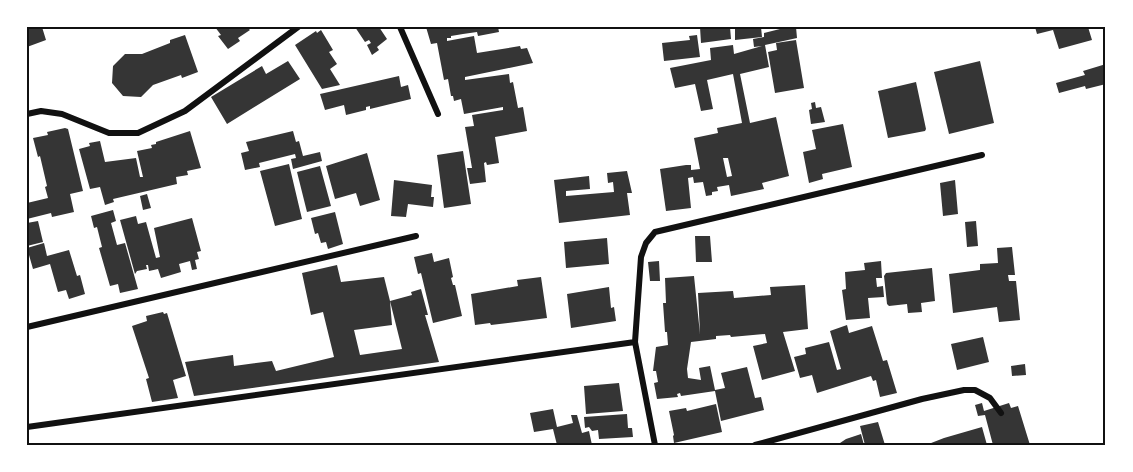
<svg xmlns="http://www.w3.org/2000/svg" width="1133" height="472" font-family="Mulish,sans-serif">
<rect width="100%" height="100%" fill="#fff"/>
<path fill="#353535" fill-rule="evenodd" d="M27,27H42L46,40L27,47Z
M215,27H247L250,30L238,38L240,41L228,49L218,36L221,35Z
M355,27H379L387,39L377,47L379,50L372,55L367,45L371,43L369,40L365,42Z
M426,27H498L499,32L478,36L477,32L463,34L451,36V38H447V41L474,36L477,53L520,46L521,49L527,48L533,63L465,77V80L509,74L510,83L513,82L518,108L523,107L527,131L495,137L499,163L487,165L486,162L484,163L486,182L470,184L467,168H472L465,127L474,126L472,115L503,110V107L464,114L461,99L454,101L453,96H451L448,79L444,80L437,43L431,44Z
M700,27H730L731,39L701,43Z
M735,27H761L762,37L735,40Z
M788,27H796L797,38L765,45L769,67L740,74L750,123L776,117L789,176L762,183L764,189L731,196L729,185L717,187L718,191L712,192V195L706,196L703,182L694,183L693,177L688,178L691,208L666,211L660,169L686,165H691V170L700,169L694,138L718,133L717,128L742,123L733,74L707,80L713,109L701,111L695,84L675,88L670,68L711,60L710,48L733,45L734,54L762,46L754,47L753,39L764,37V33ZM723,158H728L732,176L727,177Z
M1035,27H1088L1092,40L1059,49L1053,30L1037,34Z
M321,30L333,50L329,52L337,64L330,69L340,85L322,89L295,45L316,31L317,33Z
M185,35L198,72L182,78L181,75L153,85L141,97L123,96L112,83L113,66L125,54H142L170,43V40Z
M697,35L700,57L664,61L662,43L690,40L689,36Z
M796,40L804,88L775,93L768,52L777,50L776,43Z
M288,61L300,79L227,124L211,97L262,66L266,74Z
M980,61L994,123L949,134L934,72Z
M1106,64V84L1086,89L1085,86L1059,93L1056,83L1085,75L1083,71Z
M399,76L401,87L408,85L411,99L370,109V106L366,107V110L346,115L344,105L325,110L320,94Z
M916,82L926,129L925,131L888,138L878,91Z
M815,102L816,108L821,107L825,122L811,124L809,110L812,109L811,103Z
M843,124L852,167L822,174L823,179L809,183L803,152L816,149L812,130Z
M65,128L68,129L83,191L70,194L74,212L52,217L51,213L27,219V203L48,198L45,187L47,186L40,156L38,157L33,138L48,135L47,132Z
M190,131L201,168L187,171L188,175L176,177L177,184L113,199L114,202L105,205L100,187L90,189L79,149L90,146L89,143L100,141L105,162L136,158L140,177H143L137,151L152,148L151,145L156,144V142Z
M293,131L296,142L299,141L303,156L320,152L322,161L293,169L291,159L296,158L295,154L259,163L260,167L245,170L241,153L249,151L246,142Z
M463,151L471,204L444,208L437,155Z
M367,153L380,200L360,206L356,193L335,199L326,166Z
M289,164L302,219L275,226L260,171Z
M320,166L331,206L307,212L297,172Z
M627,171L632,193H627L630,215L559,223L554,180L589,176L590,189L566,191V196L614,192L613,182L608,183L607,173Z
M394,180L432,185L431,197H434L433,207L408,204L406,217L391,216Z
M955,180L958,214L943,216L940,183Z
M147,194L151,208L143,210L140,196Z
M113,210L116,221L111,223L117,245L125,243L138,289L120,293L118,284L110,286L99,248L102,247L97,227L94,228L91,216Z
M335,212L343,244L328,249L326,242L321,243L318,233L315,234L311,218Z
M136,216L138,224L146,222L156,258L160,257L154,228L192,218L201,251L197,252L199,259L195,260L197,269L192,270L190,261L179,264L181,272L161,278L158,269L149,271L148,265H146L147,269L137,271L135,274L120,220Z
M38,221L43,242L27,246V223Z
M976,221L978,246L967,247L965,222Z
M695,236H710L712,262H696Z
M607,238L609,264L566,268L564,242Z
M44,243L47,256L69,250L77,276L80,275L85,294L69,299L66,290L58,292L50,264L33,269L27,248Z
M1012,247L1015,275H1008L1009,281H1016L1020,320L999,322L997,307L953,313L949,274L980,270V264L998,263L997,248Z
M432,253L434,262L449,258L453,277L451,278L453,285H455L462,316L433,323L421,273L418,274L414,257Z
M659,261L660,281H650L648,262Z
M881,261L882,278H876L877,287L883,286L884,297L868,298L870,318L846,320L842,290L846,289L845,272L865,270L864,263Z
M337,265L341,282L384,277L390,301L392,325L354,330L360,355L402,349L390,301L412,295L411,292L421,289L428,315H425L439,362L194,396L185,362L233,355L234,366L272,361L276,371L334,357L323,312L311,315L302,273Z
M932,268L935,301L921,303L922,312L908,313L907,304L889,306L887,304L884,276L886,273Z
M694,276L700,334L698,293L733,291L734,298L771,295L770,287L805,285L808,329L783,332L795,371L762,380L753,346L767,343L765,334L731,337L730,335L716,336V339L691,342L687,369L688,378L701,380L699,368L710,366L715,390L725,388L721,373L747,367L755,398L761,397L764,410L721,421L715,391L681,396L680,393L677,394L678,397L657,399L654,383L658,382L656,371H653L656,347L668,345L667,332H665L663,303H666L665,278Z
M541,277L547,318L491,325L490,323L475,325L471,294L518,286L517,280Z
M609,287L611,308L614,307L616,321L571,328L567,294Z
M163,312L164,314L167,313L186,376L173,380L178,398L152,402L146,379L149,378L132,326L147,321L146,316Z
M847,325L849,333L872,326L883,361L887,360L897,393L880,397L876,380L873,381L871,376L817,393L812,375L800,378L794,357L806,354L805,348L829,342L837,370L841,369L830,331Z
M983,337L989,362L957,370L951,344Z
M1025,364L1026,375L1012,376L1011,366Z
M619,383L623,411L586,414L584,386Z
M982,403L984,411L1009,403L1011,408L1018,406L1030,445H993L985,415L978,416L975,405Z
M716,404L722,432L674,443L673,436L674,435L669,411L686,408L687,411Z
M553,409L557,427L573,423L571,415H577L582,433L589,431L592,445H557L553,429L534,432L530,413Z
M627,414L628,428H632L633,437L599,439L598,430L592,431L589,427L585,428L584,417Z
M878,422L885,445H865L860,426Z
M982,427L987,445H926L944,438Z
M861,434L864,445H837L846,439Z"/>
<g fill="none" stroke-linecap="round" stroke-linejoin="round">
<path stroke="#111" stroke-width="6" d="M400,27L438,114
M27,114L41,111L62,114L109,133H138L185,111L298,27
M27,327L416,236
M635,342L655,445
M27,427L635,342L641,257L646,243L655,232L982,155
M755,445L922,399L964,390H975L990,398L1001,413"/>
</g>
<rect width="1133" height="472" fill="none" stroke="#ffffff" stroke-width="57"/>
<rect x="28" y="28" width="1076" height="416" fill="none" stroke="#111" stroke-width="2"/>
</svg>
